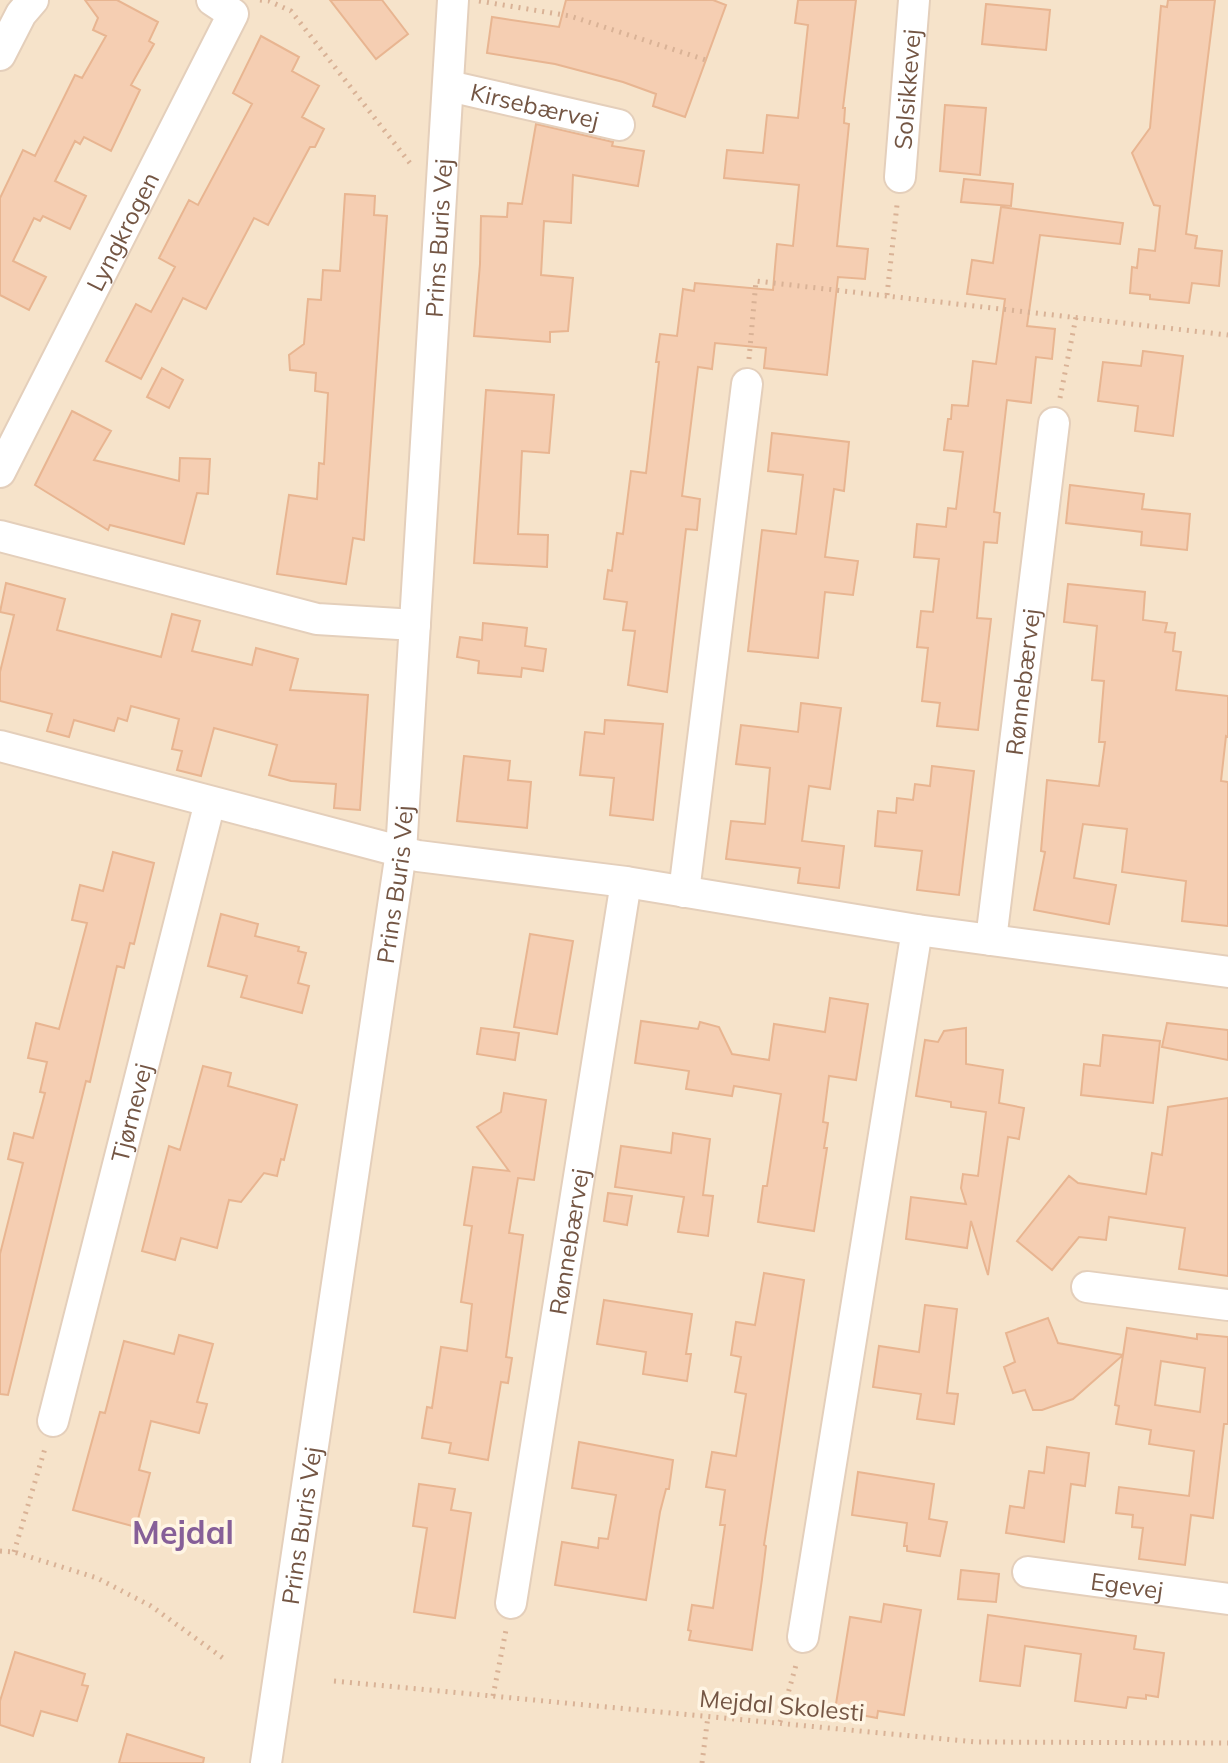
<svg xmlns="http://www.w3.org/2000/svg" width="1228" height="1763" font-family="Mulish,sans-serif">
<rect width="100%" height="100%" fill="#fef2dc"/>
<path fill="#f6e3ca" d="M0,0H1228V1763H0Z"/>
<path fill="#f5ceb2" stroke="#e8b591" stroke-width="2" fill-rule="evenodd" d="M85,0H117L158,22L149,41L154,44L131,85L140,90L111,151L84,137L80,144L75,141L55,181L86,196L70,229L43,216L40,221L34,218L13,261L46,277L29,310L0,295V198L23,150L35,156L75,75L82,78L106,36L93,30L98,18Z
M330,0H382L408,34L376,59Z
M566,0H713L726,5L685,117L653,106L656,94L623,82L555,64L487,53L492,17L559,27Z
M798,0H856L843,108H845L844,123L849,124L837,246L868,249L865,279L838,277L827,375L764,368L766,348L715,343L712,369L698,367L682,496L700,499L697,530L686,529L667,692L628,685L635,631L623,630L627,602L604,599L608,570L612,571L617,533L623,534L631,471L646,473L659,362H656L660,334L677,336L683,289L694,291L695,283L773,290L777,244L793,246L799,185L724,178L727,150L763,153L767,115L798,118L808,25L795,23Z
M1168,0H1215L1186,234L1197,236L1195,248L1222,251L1219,286L1192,283L1189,303L1150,299V295L1130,293L1132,267L1137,268L1139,249L1155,251L1160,206L1154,205L1132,153L1150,128L1161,6L1167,7Z
M986,4L1050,10L1046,50L982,44Z
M261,36L299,57L292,71L319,86L302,117L324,129L315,147H310L268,225L254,218L206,309L183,298L141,379L106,361L136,304L151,312L175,267L159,258L189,200L198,205L252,104L233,93Z
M945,105L986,108L980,175L940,171Z
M536,124L613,142L612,146L644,151L638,186L573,175L571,223L544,221L541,275L573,278L568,331L550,332V342L474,336L480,264L481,216L507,217L508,203L522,204Z
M964,179L1013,184L1011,206L961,202Z
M345,194L375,196L374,215L387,216L364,540L353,538L346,584L277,574L289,495L317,499L319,463L324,464L328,393L315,391L316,373L290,370L289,355L304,344L308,299L321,300L323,270L340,271Z
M1001,207L1123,223L1120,244L1040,235L1027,326L1055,329L1052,359L1036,357L1031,403L1007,400L994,512L1000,513L997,543L984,542L977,618L991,619L978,730L937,726L940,703L922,701L928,648L917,647L921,611L933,612L939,559L914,557L917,524L946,527L948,508L956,509L963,452L944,450L948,419H951L952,405L968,406L973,361L996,364L1005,299L967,294L972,260L993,263Z
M1143,351L1183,356L1173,436L1135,431L1138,406L1098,401L1103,362L1141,366Z
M162,368L183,380L169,408L147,397Z
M486,390L554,395L549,453L522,451L518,534L548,535L547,567L474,563Z
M72,411L111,431L94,460L179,481L180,458L210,459L208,494L197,493L184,544L110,525L108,530L35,485Z
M772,433L849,442L844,491L834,489L825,557L858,561L853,595L825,592L818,658L748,651L762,530L796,534L803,475L768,471Z
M1070,485L1144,494L1142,509L1190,514L1187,550L1141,545L1142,532L1066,523Z
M6,583L65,599L57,630L161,657L172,614L200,621L192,651L252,665L256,648L298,659L290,690L368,695L360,810L334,808L336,784L291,781L269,775L277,745L214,728L201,776L177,770L182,751L172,749L179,719L131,706L127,721L118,718L114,731L74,720L69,737L47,731L52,714L0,701V672L14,615L0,612Z
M1068,584L1145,592L1143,620L1167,623L1165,632L1175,633L1173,651L1181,652L1176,690L1228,696V737L1226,736L1221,781L1228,782V926L1182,921L1186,881L1122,872L1127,829L1083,824L1074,878L1116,885L1109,924L1034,910L1045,852L1041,851L1047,780L1099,786L1105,742H1099L1104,681L1092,680L1097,626L1064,622Z
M483,623L527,628L525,646L546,649L543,671L522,668L521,677L478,673L479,661L457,657L460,637L482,640Z
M801,703L841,708L830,789L809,786L802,841L844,846L839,888L798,883L800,868L726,859L731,821L765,824L770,768L736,764L741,725L798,732Z
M605,720L663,724L653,820L610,815L614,778L580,775L585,732L604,734Z
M464,756L510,761L508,780L531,782L527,828L457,821Z
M932,766L974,771L959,895L917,890L922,851L875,846L878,811L896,813L897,798L913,800L915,784L930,786Z
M113,852L154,863L134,944L130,943L124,968L117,966L90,1082L86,1081L8,1395L0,1394V1254L23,1163L8,1159L14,1133L33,1138L45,1093L40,1092L47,1062L28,1058L36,1023L59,1029L87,923L72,920L80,885L103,891Z
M221,914L258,924L255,936L299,947L298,951L306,953L298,983L309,986L302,1013L241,997L247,976L208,966Z
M530,934L573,941L557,1034L514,1027Z
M830,998L868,1004L856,1080L829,1076L823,1122L828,1123L824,1148H827L814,1231L758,1222L763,1186H767L781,1094L734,1086L732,1096L686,1089L689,1071L635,1063L641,1021L698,1029L700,1022L719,1027L732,1054L769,1060L774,1024L825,1032Z
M1167,1023L1228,1030V1060L1162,1047Z
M481,1028L519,1033L515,1060L477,1054Z
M966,1028V1064L1003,1070L999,1103L1024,1108L1019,1139L1008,1137L988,1275L971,1221L967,1248L906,1239L911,1197L966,1204L961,1188L963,1174L978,1176L986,1112L951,1107V1102L916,1096L925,1040L938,1042L944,1031Z
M1103,1035L1160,1041L1153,1103L1081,1095L1084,1064L1100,1066Z
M203,1066L231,1073L228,1086L297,1105L284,1160L281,1159L277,1176L264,1173L241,1202L229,1200L217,1248L181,1238L175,1260L142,1251L169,1146L180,1150Z
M504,1093L546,1100L534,1180L518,1178L509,1233L523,1235L506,1357L512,1358L508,1383L501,1382L488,1460L449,1453L451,1443L422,1438L427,1407L432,1408L441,1347L467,1351L472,1304L461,1302L472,1226L464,1225L473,1167L509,1171L477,1127L501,1112Z
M1228,1098V1276L1179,1269L1185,1228L1109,1217L1106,1240L1079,1237L1052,1270L1017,1241L1069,1176L1078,1183L1146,1194L1152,1153L1162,1155L1168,1107Z
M673,1133L710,1139L703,1195L713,1196L708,1236L678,1232L684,1197L615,1187L621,1146L671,1153Z
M608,1193L632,1196L627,1225L604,1221Z
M764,1273L804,1280L764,1545L766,1546L762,1579L752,1650L689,1640L691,1631L688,1630L692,1605L713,1608L725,1525H720L725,1490L706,1487L712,1452L736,1456L746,1394L735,1392L741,1357L731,1355L736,1322L755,1325Z
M604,1300L692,1314L686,1354H691L687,1381L643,1374L646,1352L597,1344Z
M925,1305L957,1309L947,1393L958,1394L954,1424L917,1419L921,1394L873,1387L879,1346L919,1352Z
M1048,1318L1058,1343L1123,1355L1127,1328L1197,1339V1334L1228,1337V1424H1224L1213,1518L1191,1515L1185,1565L1139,1559L1143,1528L1132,1527L1133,1515L1116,1513L1119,1487L1189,1496L1194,1451L1149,1444L1151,1430L1116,1424L1119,1406L1115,1405L1123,1355L1073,1399L1042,1410H1033L1025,1390L1013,1393L1004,1367L1015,1362L1006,1333ZM1161,1361L1205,1368L1200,1412L1155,1405Z
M179,1335L213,1344L197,1402L207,1404L199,1433L151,1421L139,1470L150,1473L136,1527L73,1510L100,1412L105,1413L124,1341L174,1354Z
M579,1442L673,1460L669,1489H666L660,1512L646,1600L555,1585L562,1542L598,1548L599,1538L608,1539L616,1495L572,1488Z
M1047,1447L1089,1453L1085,1486L1071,1484L1064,1542L1006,1533L1010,1506L1024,1508L1029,1471L1044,1473Z
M858,1472L934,1484L929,1519L947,1522L940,1556L907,1551V1546H904L907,1523L852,1515Z
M419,1484L455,1489L451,1510L471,1513L455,1618L414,1612L427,1528L413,1526Z
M961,1570L999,1574L996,1602L958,1599Z
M884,1604L921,1610L904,1715L878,1711L877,1718L835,1710L850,1617L881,1622Z
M988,1615L1136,1636L1134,1649L1164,1653L1158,1697L1146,1695V1699L1128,1697L1126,1708L1075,1701L1081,1654L1025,1646L1020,1686L980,1681Z
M15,1652L85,1674L82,1685L88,1686L77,1721L41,1711L33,1736L0,1725V1701Z
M127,1734L204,1758L203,1763H119Z"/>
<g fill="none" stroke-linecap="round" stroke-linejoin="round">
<g stroke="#e4cfbb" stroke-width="34">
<g id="minor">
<path d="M0,55L21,14L33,0"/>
<path id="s1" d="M449,86L619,125"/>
<path id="s2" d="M900,177L914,0"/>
<path id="s3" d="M0,472L233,14L212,0"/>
<path d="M0,536L317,619L415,625"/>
<path d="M0,746L418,856L626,882L917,930L1228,972"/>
<path d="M684,892L747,384"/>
<path id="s4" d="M991,940L1054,423"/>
<path d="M1087,1287L1228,1305"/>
<path id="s5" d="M53,1421L210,802"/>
<path id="s6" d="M1028,1572L1228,1599"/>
<path id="s7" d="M511,1603L626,882"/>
<path d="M803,1637L917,930"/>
<path id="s8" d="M266,1763L401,852L453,0"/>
</g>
</g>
<path stroke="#d9b296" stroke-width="5" stroke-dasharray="2 6" stroke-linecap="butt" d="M260,0L269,1L291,11L413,167
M479,1L570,16L709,61
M887,295L897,205
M749,359L756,281L1228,335
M1060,398L1076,317
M0,1551L14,1552L97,1578L151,1606L227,1661
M14,1552L46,1445
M334,1681L976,1742L1228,1743
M493,1696L506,1630
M780,1722L796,1665
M702,1763L708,1716"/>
<use href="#minor" stroke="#fff" stroke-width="30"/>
</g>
<g text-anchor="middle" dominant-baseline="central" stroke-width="7" stroke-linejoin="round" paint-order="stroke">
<g font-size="24" fill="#745644" stroke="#fff5e4">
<text stroke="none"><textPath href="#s2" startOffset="88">Solsikkevej</textPath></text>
<text stroke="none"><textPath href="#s1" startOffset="88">Kirsebærvej</textPath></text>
<text stroke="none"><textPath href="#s3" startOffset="270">Lyngkrogen</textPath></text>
<text stroke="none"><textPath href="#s8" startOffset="1536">Prins Buris Vej</textPath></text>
<text stroke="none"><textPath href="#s4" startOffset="260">Rønnebærvej</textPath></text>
<text stroke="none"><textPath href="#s8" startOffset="888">Prins Buris Vej</textPath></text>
<text stroke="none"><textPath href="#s5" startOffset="318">Tjørnevej</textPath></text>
<text stroke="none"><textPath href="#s7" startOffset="366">Rønnebærvej</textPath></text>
<text stroke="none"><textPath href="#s8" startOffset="240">Prins Buris Vej</textPath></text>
<text stroke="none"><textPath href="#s6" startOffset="100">Egevej</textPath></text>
<text transform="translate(782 1705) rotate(5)">Mejdal Skolesti</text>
</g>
<g font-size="32" font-weight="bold" fill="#865f98" stroke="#fff5e4">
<text x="183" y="1532">Mejdal</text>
</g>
</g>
</svg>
